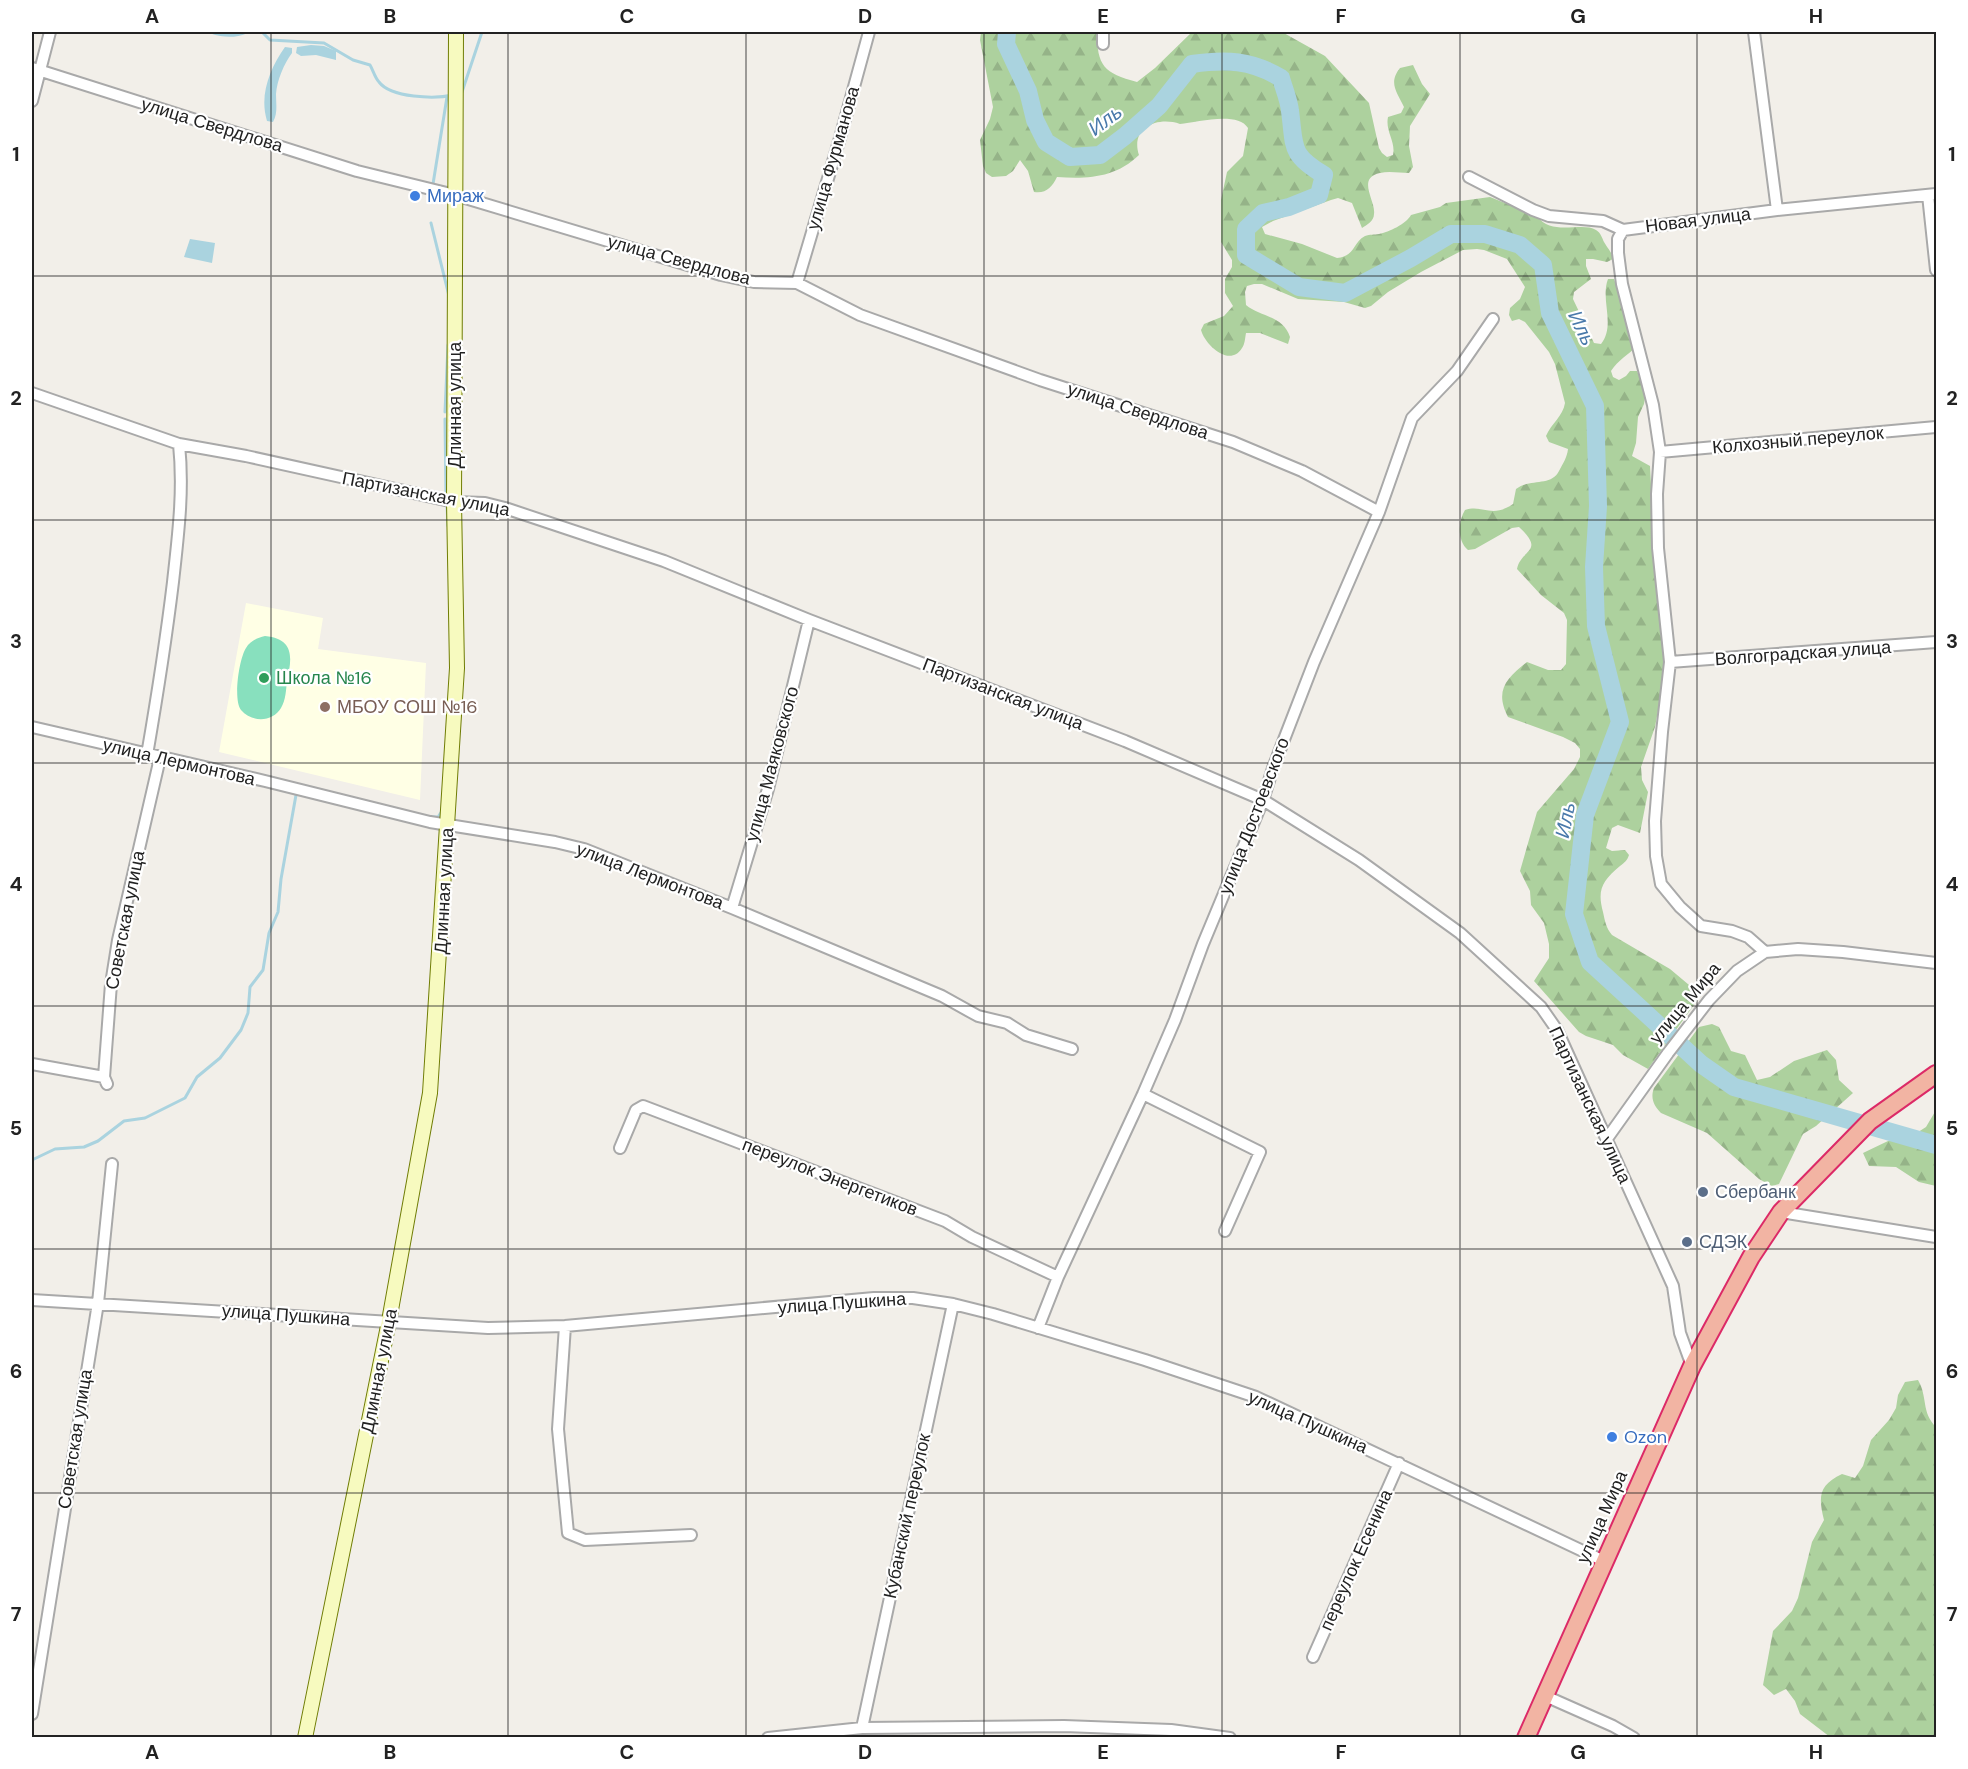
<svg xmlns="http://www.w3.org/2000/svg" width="1968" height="1769" font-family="'DM Sans',sans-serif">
<defs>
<pattern id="forest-firs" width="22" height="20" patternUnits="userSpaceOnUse" patternTransform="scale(1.5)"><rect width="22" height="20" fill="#add19e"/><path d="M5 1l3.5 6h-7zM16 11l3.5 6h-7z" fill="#95b388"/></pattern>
</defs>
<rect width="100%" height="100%" fill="#f2efe9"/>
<path fill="#ffffe5" d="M246,603L323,618L318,649L426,663L420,800L219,752Z"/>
<path fill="url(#forest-firs)" d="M981,32H1097C1097,66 1104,73 1137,82L1155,68L1192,32H1282L1325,56L1369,103L1379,148L1382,153L1387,157L1393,155C1396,142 1385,131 1388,117L1401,113L1404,107C1397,92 1388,83 1400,68L1413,65L1422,84L1430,94L1410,126L1409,146L1413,167L1409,173C1400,173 1389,171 1380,173C1356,178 1376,201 1374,214C1374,221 1367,225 1362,228L1352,203L1338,198L1331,200L1273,221L1262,227L1265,234L1302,244L1337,258C1356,256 1352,243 1365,236C1370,234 1374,235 1379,234C1389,232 1406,224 1411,215L1440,207L1446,203L1490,197L1537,216C1552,237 1582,221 1596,230C1601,233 1602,238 1604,242C1608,249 1612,252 1613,259L1607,262L1593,259H1586V266L1591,279L1574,292L1573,299L1594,343L1601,344C1616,325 1600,300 1608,279H1614L1637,346C1628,355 1618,360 1611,371L1613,377L1619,380L1626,376L1630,371H1637L1643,384L1645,398L1644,404L1638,417L1636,443L1632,456L1650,466L1656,574L1665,672L1655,727L1641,767L1642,780L1648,792L1640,833L1618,825L1612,828L1606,848L1612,851L1625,850L1629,855C1627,861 1625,862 1620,866C1602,881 1597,890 1603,912C1605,921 1606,928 1612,935L1670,969L1701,995L1648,1069L1623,1055L1613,1045L1586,1036L1579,1032L1534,981L1549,958V944L1544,923L1531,905L1530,891L1520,871L1537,812L1574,769L1580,757V749L1575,743L1563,737L1508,717C1494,690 1507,678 1527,662L1548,670H1561L1566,664L1567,620L1564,613L1541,595L1517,569C1521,549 1546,552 1519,527L1512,528L1475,549L1468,550C1457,541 1458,521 1465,510C1483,504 1491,519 1513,504L1516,489C1530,478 1551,487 1559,471C1563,463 1567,458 1568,449L1549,442L1546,436C1551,424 1563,416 1565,403L1555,364L1549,352L1525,322L1519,319L1512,321L1509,315L1510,308L1520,299L1525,287L1507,259L1484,250L1477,249L1463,250L1421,272L1388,292L1371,306L1365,308L1344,302L1298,299L1262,284H1254L1247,286L1245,292L1246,305C1260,317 1283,315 1290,337L1288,344L1260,333H1246C1245,338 1245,344 1242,348C1230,368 1205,345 1201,330L1204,324L1224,316L1233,306L1225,293V279L1232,267V260L1221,242V200L1227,172L1243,156L1248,128C1238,111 1197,122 1180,124C1157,116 1130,128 1139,155C1115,178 1088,179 1057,177C1052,187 1046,194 1034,192L1028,171L1020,160L1013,171L1006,176L992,177L986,173L983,166L980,140L990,119L993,107L980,40Z
M1712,1024L1719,1027L1731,1051L1745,1055L1757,1080L1770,1077L1794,1061L1827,1050L1836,1060L1839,1080L1853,1093L1816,1126L1803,1134L1779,1184L1772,1186L1759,1179L1707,1133L1661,1113C1654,1106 1650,1098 1654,1088L1699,1027Z
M1936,1110V1186L1919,1182L1896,1167L1869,1166L1863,1153L1888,1141L1915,1134L1926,1127Z
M1918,1380C1928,1397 1921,1412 1936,1427V1737H1830L1800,1714L1795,1701L1786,1689L1774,1695L1763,1685L1773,1631L1792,1611L1798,1598L1812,1542L1824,1520C1818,1496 1819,1485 1842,1474L1855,1478L1863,1466L1871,1440L1889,1420L1896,1408L1898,1395L1905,1382Z"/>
<path fill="#88e0be" d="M265,636C295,639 292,658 287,681C286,689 286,700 281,708C273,722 252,723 241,710C233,700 239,659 246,648C250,641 257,638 265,636Z"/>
<path fill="#aad3df" d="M311,45L324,46L336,51V60L316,55L301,56L296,53L297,47Z
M285,47L292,48V53C284,64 277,80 276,94C276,104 278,113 273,122L267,121C259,95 270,68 285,47Z
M190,239L215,243L212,263L184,257Z"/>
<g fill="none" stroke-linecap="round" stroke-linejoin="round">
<path stroke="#aad3df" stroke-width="3" d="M211,32C223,36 234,37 246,32
M262,32L270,40L324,43L353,60L370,65C373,70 375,78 379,82C391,98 435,99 453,95
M462,92L482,32
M433,184L447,97
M431,223L449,296
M445,412L448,345
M445,419L446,496
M447,505L448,526
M431,817H438L442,811
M32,1160L55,1149L84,1147L98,1141L124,1121L145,1118L185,1098L197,1077L220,1058L241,1030L248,1013L250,987L263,970L269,933L278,912L281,879L296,795"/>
<path stroke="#aad3df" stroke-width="18" d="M1007,32L1006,44L1028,91L1035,120L1046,142L1070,157L1100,155L1125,136L1159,106L1192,64C1226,59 1251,60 1281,78C1284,89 1289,100 1290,111C1295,147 1289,154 1324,175L1319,195L1289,207L1263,213L1246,229V255L1299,287L1345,293L1411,258L1451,234H1485L1520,245L1543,265L1550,313L1595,406L1598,506L1594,567L1596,626L1620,722L1585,815L1574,914L1590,962L1701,1064L1734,1087L1936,1145"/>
<g stroke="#a9a9a9" stroke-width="14">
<path id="minor" d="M1103,32V44
M1754,32L1777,210
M32,68L357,171L455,195L721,275L754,282L797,283L860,315L1040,380L1233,442L1302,471L1379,512
M32,101L50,32
M1469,177L1533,210L1549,216L1603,221L1623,230L1777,210L1936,194
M1928,195L1936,270
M1623,230L1618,239V253L1622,284L1653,405L1660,452L1657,494L1658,548L1670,662L1662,732L1655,821L1656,856L1661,884L1680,907L1701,926L1732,931L1748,937L1765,952
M797,283L840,138L869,32
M32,393L179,444L246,456L454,502L485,503L505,508L664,561L809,620L1125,741L1263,800L1359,860L1460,933L1541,1007L1557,1030L1673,1286L1680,1333L1692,1366
M1660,452L1936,427
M1670,662L1936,642
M32,727L265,781L430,822L555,842L584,849L732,908L942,996L978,1016L1007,1023L1026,1035L1072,1049
M147,755C157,697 166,640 173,582C178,536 184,491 179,444
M732,908L768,789L809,620
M32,1064L104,1077
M107,1084L104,1077L111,984L118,940L160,758
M1143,1094L1260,1152L1225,1231
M1606,1140L1668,1053L1709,1000L1737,971L1765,952L1798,949L1843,952L1936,963
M620,1148L636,1110L643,1106L945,1221L972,1237L1058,1277
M1781,1212L1936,1237
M32,1300L488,1328L565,1326L874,1298H913L953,1304L993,1314L1145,1360L1256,1397L1604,1561
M565,1326L558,1429L568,1533L585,1540L691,1535
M1038,1328L1058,1277L1143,1094L1175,1020L1203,944L1263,800L1273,768L1314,662L1379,512L1412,418L1457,371L1493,319
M1313,1657L1399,1463
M1543,1695L1613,1726L1634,1738
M32,1714L98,1303L112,1164
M862,1728L953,1304
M768,1738L862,1728L1064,1726L1171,1730L1230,1738"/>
</g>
<g stroke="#707d05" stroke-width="16">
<path id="secondary" d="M305,1738L389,1321L430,1093L457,668L454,502L456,32"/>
</g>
<g stroke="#dc2a67" stroke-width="20">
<path id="trunk" d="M1526,1738L1692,1366L1751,1257L1781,1212L1870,1121L1936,1074"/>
</g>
<use href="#minor" stroke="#fff" stroke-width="10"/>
<use href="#secondary" stroke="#f7fabf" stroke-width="14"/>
<use href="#trunk" stroke="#f2b4a3" stroke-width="16"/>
</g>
<path fill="none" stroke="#222" stroke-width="1.5" stroke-opacity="0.55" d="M271,32V1738M508,32V1738M746,32V1738M984,32V1738M1222,32V1738M1460,32V1738M1697,32V1738M32,276H1936M32,520H1936M32,763H1936M32,1006H1936M32,1249H1936M32,1493H1936"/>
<g fill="#3f7fe0" stroke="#fff" stroke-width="2">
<circle cx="415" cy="196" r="6"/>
<circle cx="1612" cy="1437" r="6"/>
</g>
<circle fill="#2e9e5b" stroke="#fff" stroke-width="2" cx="264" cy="678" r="6"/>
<circle fill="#8d6e63" stroke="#fff" stroke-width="2" cx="325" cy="707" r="6"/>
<g fill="#5c6f8a" stroke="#fff" stroke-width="2">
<circle cx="1703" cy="1192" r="6"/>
<circle cx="1687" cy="1242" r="6"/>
</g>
<g text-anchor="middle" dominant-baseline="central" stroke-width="4.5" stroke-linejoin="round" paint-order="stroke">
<g font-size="18" fill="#222" stroke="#fff">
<text transform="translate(212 125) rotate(17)">улица Свердлова</text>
<text transform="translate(833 158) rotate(-74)">улица Фурманова</text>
<text transform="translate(1698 220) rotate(-7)">Новая улица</text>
<text transform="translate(679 260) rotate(15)">улица Свердлова</text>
<text transform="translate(455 405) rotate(-90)">Длинная улица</text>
<text transform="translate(1138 411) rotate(18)">улица Свердлова</text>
<text transform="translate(1798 440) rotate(-5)">Колхозный переулок</text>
<text transform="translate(426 494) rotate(11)">Партизанская улица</text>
<text transform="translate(1803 653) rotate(-4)">Волгоградская улица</text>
<text transform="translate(1003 694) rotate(21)">Партизанская улица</text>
<text transform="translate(179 762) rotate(13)">улица Лермонтова</text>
<text transform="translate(772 764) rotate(-75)">улица Маяковского</text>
<text transform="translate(1254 816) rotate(-69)">улица Достоевского</text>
<text transform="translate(650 876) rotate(21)">улица Лермонтова</text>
<text transform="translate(444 891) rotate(-87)">Длинная улица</text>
<text transform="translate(125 920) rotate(-79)">Советская улица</text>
<text transform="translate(1685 1003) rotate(-50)">улица Мира</text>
<text transform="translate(1590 1105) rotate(65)">Партизанская улица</text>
<text transform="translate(830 1177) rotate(21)">переулок Энергетиков</text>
<text transform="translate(842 1303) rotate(-4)">улица Пушкина</text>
<text transform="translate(286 1315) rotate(4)">улица Пушкина</text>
<text transform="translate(379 1371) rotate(-79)">Длинная улица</text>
<text transform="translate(1308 1422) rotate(24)">улица Пушкина</text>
<text transform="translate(75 1439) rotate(-81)">Советская улица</text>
<text transform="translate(907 1516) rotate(-78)">Кубанский переулок</text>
<text transform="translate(1602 1517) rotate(-66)">улица Мира</text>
<text transform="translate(1356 1560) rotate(-66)">переулок Есенина</text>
</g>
<g font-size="18" fill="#366cbe" stroke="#fff" text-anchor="start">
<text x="427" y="196">Мираж</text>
<text x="1624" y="1437">Ozon</text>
</g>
<g font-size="18" fill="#27864d" stroke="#fff" text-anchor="start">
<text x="276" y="678">Школа №16</text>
</g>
<g font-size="18" fill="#785e54" stroke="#fff" text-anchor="start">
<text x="337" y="707">МБОУ СОШ №16</text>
</g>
<g font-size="18" fill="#4e5e75" stroke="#fff" text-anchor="start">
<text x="1715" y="1192">Сбербанк</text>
<text x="1699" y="1242">СДЭК</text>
</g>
<g font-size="20" font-style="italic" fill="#4a7aab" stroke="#fff">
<text transform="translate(1105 120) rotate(-37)">Иль</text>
<text transform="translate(1582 328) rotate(64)">Иль</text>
<text transform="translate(1565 820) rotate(-79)">Иль</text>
</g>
</g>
<rect width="1968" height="1769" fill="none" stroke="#ffffff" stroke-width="66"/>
<rect x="33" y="33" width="1902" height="1703" fill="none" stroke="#222" stroke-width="2"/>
<g font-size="20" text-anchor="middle" font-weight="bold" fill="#222">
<text x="152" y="23">A</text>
<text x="390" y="23">B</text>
<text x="627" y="23">C</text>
<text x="865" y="23">D</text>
<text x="1103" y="23">E</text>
<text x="1341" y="23">F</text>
<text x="1578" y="23">G</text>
<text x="1816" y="23">H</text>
<text x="16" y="161">1</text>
<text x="1952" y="161">1</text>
<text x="16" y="405">2</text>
<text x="1952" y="405">2</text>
<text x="16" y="648">3</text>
<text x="1952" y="648">3</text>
<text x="16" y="891">4</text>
<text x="1952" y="891">4</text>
<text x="16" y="1135">5</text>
<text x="1952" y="1135">5</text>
<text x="16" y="1378">6</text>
<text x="1952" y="1378">6</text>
<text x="16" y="1621">7</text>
<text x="1952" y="1621">7</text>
<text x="152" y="1759">A</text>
<text x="390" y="1759">B</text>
<text x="627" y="1759">C</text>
<text x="865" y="1759">D</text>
<text x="1103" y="1759">E</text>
<text x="1341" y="1759">F</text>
<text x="1578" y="1759">G</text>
<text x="1816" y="1759">H</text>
</g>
</svg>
